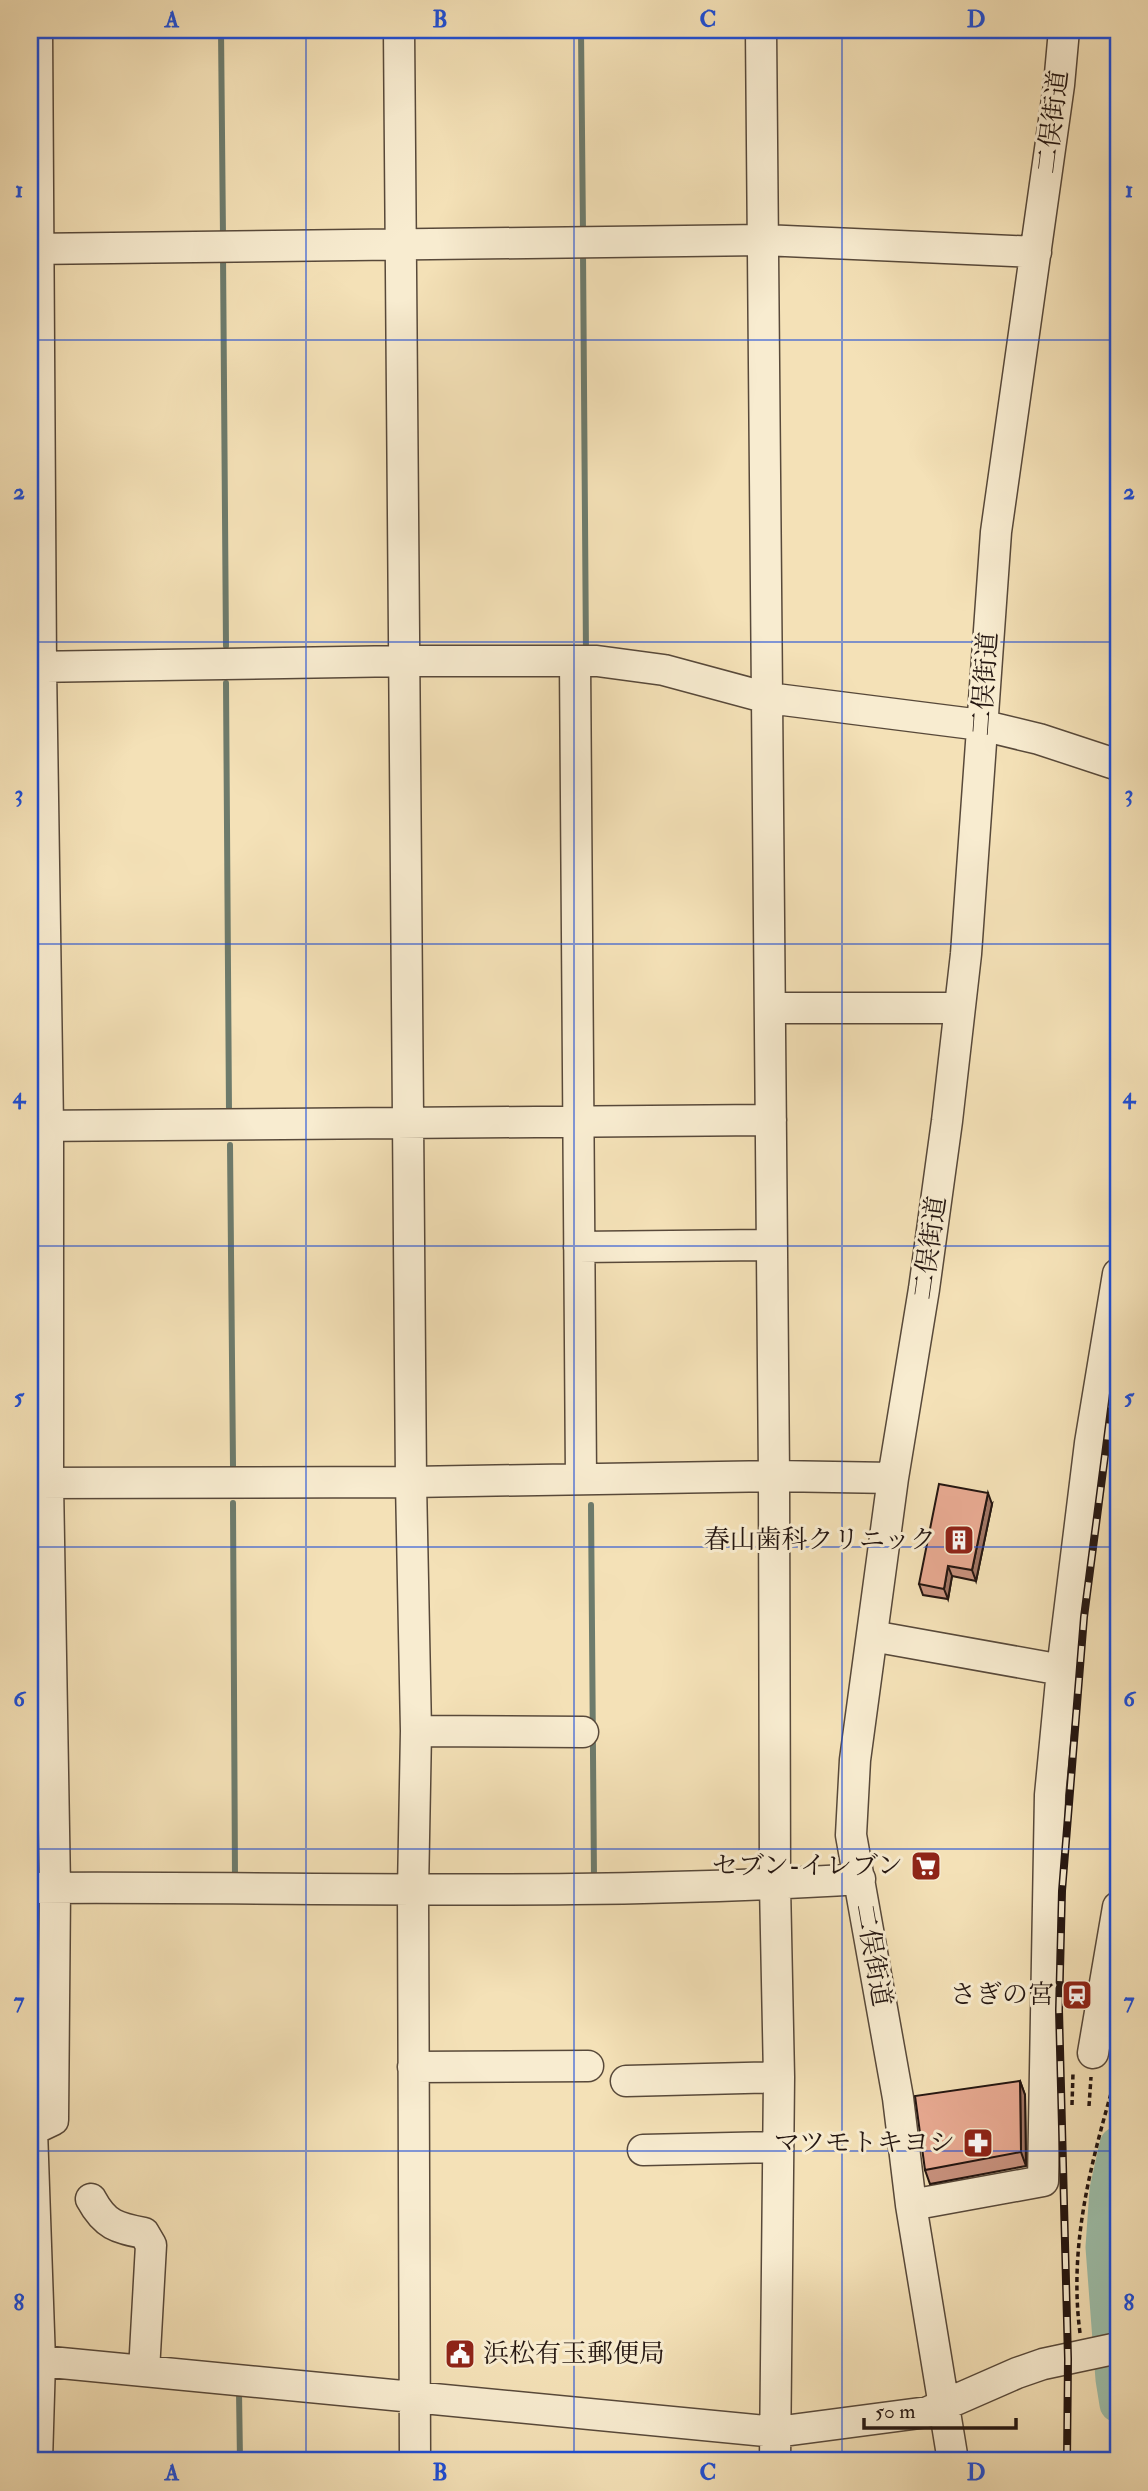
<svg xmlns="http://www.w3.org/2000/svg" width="1148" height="2491" font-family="'IM FELL Double Pica','Noto Serif JP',serif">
<rect width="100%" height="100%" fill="#f4e1b7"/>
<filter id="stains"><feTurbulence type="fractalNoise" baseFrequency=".00286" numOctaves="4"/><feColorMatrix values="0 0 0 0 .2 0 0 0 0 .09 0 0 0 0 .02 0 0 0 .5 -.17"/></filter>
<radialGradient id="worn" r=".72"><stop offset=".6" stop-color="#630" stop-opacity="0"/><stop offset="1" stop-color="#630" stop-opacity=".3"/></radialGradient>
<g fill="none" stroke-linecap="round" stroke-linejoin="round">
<path stroke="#6d7b6c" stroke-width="6" d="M221,30L223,237
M581,30L583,234
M583,252L586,654
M223,254L226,646
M226,683L229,1112
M230,1145L233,1466
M233,1503L235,1879
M591,1878H594L591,1505
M239,2391L240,2461"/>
<path stroke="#9dbea9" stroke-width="37" d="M1118,2145L1108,2190L1104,2247L1114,2379L1118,2404"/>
<g stroke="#58493a" stroke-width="33">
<path id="minor" d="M399,30L411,1482L416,1731L413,1891L415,2461
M761,30L774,1476L775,1885L779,2077L775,2461
M30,249L763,240L1036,252
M575,661L581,1479
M30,667L405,661H597L664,670L768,698L981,725L1039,739L1118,765
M770,1008H958
M30,1126L771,1120
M579,1247L772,1245
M30,1483L411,1482L774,1476L893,1478
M872,1636L1062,1670L1050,1795L1043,2181L911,2205
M1062,1670L1090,1443L1118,1274
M416,1731L583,1732
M30,1888C307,1886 584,1897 860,1879
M1093,2053L1118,1907
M413,2067L588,2066
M626,2081L779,2077
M643,2150L777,2147
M91,2199C105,2225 117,2228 144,2233L151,2245L144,2371
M30,2360L776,2432L928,2412L1017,2373L1043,2364L1118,2348
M37,2461L40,2361L32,2130L53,2120L55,1888L48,1483V1126L41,667L37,30
M953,2461L911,2205L898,2098L851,1835L855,1760L893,1478L924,1289L947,1121L966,954L996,532L1059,85L1064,30"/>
</g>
<path stroke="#241611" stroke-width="3.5" stroke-dasharray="5 3.5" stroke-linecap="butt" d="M1072,2105L1073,2073
M1089,2106L1091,2077
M1080,2333C1068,2241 1093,2156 1118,2069"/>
<use href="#minor" stroke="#f8ecd0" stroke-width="30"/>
<g stroke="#241611" stroke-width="8">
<path id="rail" d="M1067,2461L1068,2359L1059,2010L1062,1891L1084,1617L1118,1355"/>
</g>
<use href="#rail" stroke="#f8ecd0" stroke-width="5" stroke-dasharray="16" stroke-linecap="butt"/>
</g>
<path fill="#c8927e" stroke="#241611" stroke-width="2" d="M992,1504L976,1581L952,1576L948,1599L923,1595L919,1584Z
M1020,2081L1025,2095L1026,2166L930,2184L925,2170Z"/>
<path fill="#a27766" stroke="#241611" stroke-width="2" d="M988,1493L992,1504L976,1581L972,1570Z
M948,1566L952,1576L948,1599L944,1589Z
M1020,2081L1025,2095L1026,2166L1021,2152Z"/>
<path fill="#e8aa92" stroke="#241611" stroke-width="2" d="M939,1484L988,1493L972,1570L948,1566L944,1589L919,1584Z
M1020,2081L1021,2152L925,2170L915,2096Z"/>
<path fill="none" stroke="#1d4ed8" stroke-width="2" stroke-opacity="0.55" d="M306,30V2461M574,30V2461M842,30V2461M30,340H1118M30,642H1118M30,944H1118M30,1246H1118M30,1547H1118M30,1849H1118M30,2151H1118"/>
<defs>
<g id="building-square" transform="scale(1.575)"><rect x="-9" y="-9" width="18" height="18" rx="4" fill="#8f2418" stroke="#f8ecd0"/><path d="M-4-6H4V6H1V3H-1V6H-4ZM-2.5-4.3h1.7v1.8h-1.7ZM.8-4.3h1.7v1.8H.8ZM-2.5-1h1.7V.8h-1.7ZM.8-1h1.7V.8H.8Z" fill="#fff"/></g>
<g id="supermarket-square" transform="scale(1.575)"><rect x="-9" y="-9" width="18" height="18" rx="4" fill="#8f2418" stroke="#f8ecd0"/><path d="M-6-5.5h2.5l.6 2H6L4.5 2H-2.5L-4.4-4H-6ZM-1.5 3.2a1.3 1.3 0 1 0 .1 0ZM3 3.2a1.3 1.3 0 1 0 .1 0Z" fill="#fff"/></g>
<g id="station-square" transform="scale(1.575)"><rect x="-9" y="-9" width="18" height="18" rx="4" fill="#8f2418" stroke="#f8ecd0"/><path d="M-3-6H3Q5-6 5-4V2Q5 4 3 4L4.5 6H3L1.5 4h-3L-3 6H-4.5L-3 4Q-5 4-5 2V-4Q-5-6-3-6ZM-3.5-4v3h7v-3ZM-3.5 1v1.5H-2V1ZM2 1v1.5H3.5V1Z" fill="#fff"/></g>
<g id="pharmacy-square" transform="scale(1.575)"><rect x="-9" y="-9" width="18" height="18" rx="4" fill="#8f2418" stroke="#f8ecd0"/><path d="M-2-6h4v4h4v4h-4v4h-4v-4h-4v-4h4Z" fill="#fff"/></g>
<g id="civic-square" transform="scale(1.575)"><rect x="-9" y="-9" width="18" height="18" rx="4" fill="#8f2418" stroke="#f8ecd0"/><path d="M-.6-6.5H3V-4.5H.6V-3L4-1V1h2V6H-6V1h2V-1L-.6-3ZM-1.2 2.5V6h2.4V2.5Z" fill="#fff"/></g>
</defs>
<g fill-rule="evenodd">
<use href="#building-square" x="959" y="1540"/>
<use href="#supermarket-square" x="926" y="1866"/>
<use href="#station-square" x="1077" y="1995"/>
<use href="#pharmacy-square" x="978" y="2143"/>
<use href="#civic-square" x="460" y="2354"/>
</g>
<g text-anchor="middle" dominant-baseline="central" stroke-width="6" stroke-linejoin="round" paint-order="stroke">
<g font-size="26" fill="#241611" stroke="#f8ecd0">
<text transform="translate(1053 122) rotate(-83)">二俣街道</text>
<text transform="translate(985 684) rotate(-86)">二俣街道</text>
<text transform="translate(930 1248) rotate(-82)">二俣街道</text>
<text transform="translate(873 1955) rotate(80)">二俣街道</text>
</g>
<g font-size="26" fill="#241611" stroke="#f8ecd0" text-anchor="end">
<text x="936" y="1540">春山歯科クリニック</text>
<text x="903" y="1866">セブン-イレブン</text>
<text x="1054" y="1995">さぎの宮</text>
<text x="955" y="2143">マツモトキヨシ</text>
<text x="483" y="2354" text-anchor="start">浜松有玉郵便局</text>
</g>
</g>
<rect width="1148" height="2491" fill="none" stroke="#f4e1b7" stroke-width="77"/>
<path d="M864 2418v10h152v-10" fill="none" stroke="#241611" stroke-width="3.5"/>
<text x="875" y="2418" font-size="21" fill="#241611" stroke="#f8ecd0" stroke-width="5" paint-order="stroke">50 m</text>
<rect x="38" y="38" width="1072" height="2414" fill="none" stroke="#1d4ed8" stroke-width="2.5"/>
<g font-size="23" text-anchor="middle" font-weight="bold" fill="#1d4ed8">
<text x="172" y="27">A</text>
<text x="440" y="27">B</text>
<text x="708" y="27">C</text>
<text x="976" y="27">D</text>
<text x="19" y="197">1</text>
<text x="1129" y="197">1</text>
<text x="19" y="499">2</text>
<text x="1129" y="499">2</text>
<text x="19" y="801">3</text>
<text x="1129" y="801">3</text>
<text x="19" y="1103">4</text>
<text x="1129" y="1103">4</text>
<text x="19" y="1404">5</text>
<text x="1129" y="1404">5</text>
<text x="19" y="1706">6</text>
<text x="1129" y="1706">6</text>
<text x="19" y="2008">7</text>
<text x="1129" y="2008">7</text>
<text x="19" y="2310">8</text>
<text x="1129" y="2310">8</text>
<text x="172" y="2480">A</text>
<text x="440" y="2480">B</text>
<text x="708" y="2480">C</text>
<text x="976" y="2480">D</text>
</g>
<rect width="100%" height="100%" filter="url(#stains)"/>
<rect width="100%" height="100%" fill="url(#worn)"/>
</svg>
